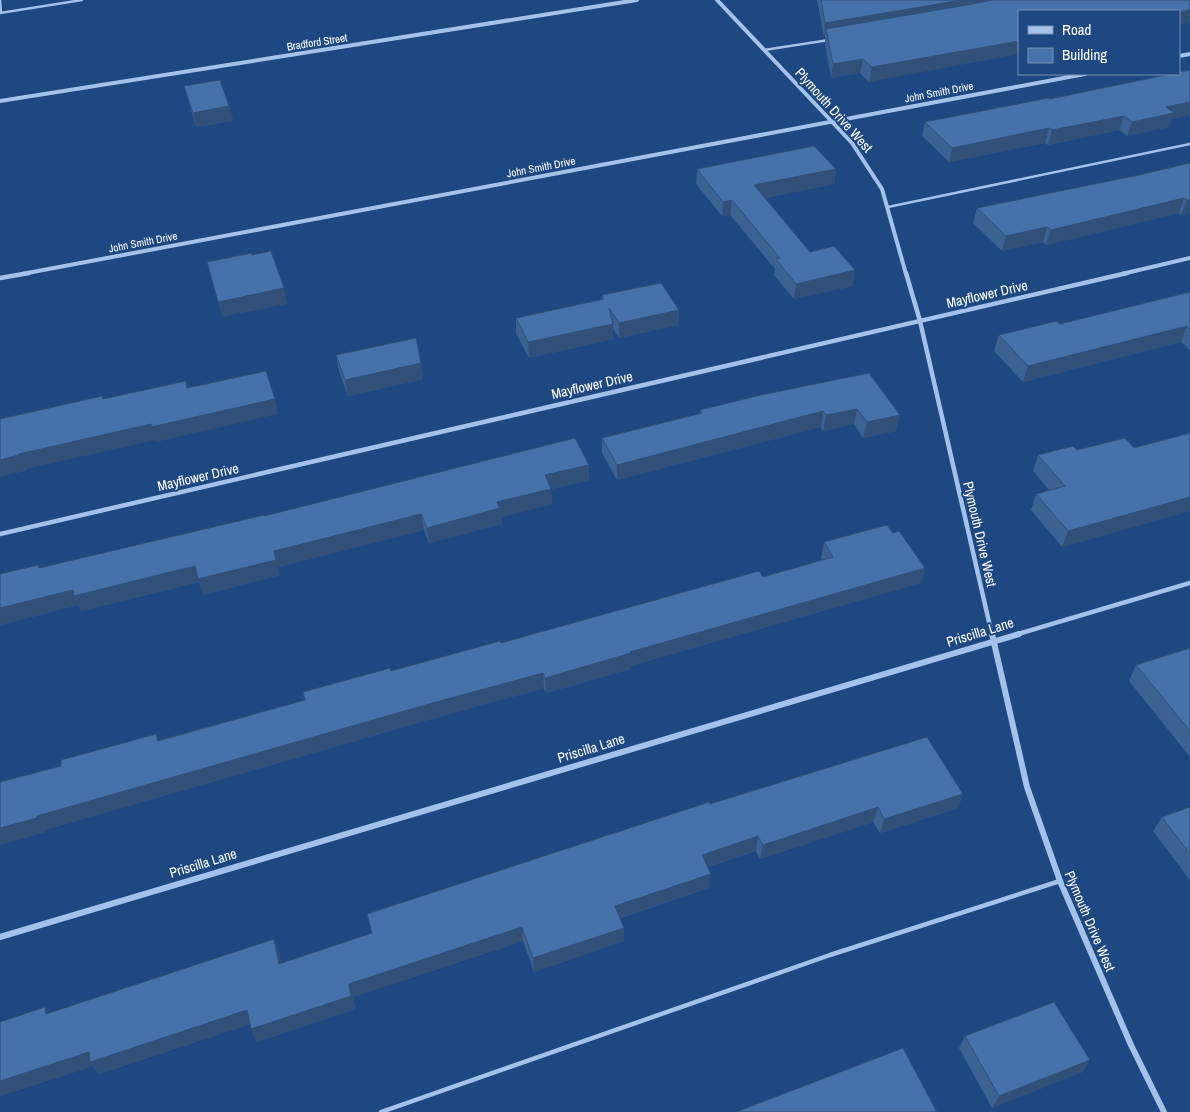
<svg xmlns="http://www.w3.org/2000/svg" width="1190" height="1112" font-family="'Archivo Narrow',sans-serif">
<rect width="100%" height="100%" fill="#1d4882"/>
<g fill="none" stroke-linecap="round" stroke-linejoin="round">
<path stroke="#a3c2e9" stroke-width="2.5" d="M0,0L1,13
M0,13L82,0
M764,50L829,40
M888,207L1190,144"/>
<path stroke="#a3c2e9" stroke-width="4.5" d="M381,1112L830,955L1060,881"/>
<path stroke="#a3c2e9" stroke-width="4" d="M717,0L852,143L882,189L906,274
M1179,56L1190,54
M0,101L637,0
M22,274L1085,74
M1122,274L1190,258"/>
<path stroke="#a3c2e9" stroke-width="4.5" d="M906,273L920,321L992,635
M0,278L29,273
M0,534L1127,273
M1015,635L1190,583"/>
<path stroke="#a3c2e9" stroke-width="6" d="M992,634L1027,787L1060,881L1131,1045L1164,1112
M0,937L1019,634"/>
</g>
<path fill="#3b6293" d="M817,0H1190L869,82L860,73L831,78L825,43V36L824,37Z
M1190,70V115L1171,119L1169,127L1127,136L1119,130L1048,145L1045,143L949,162L922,136L925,122L1050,99Z
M184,86L229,106L233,121L196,127Z
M1190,163V213L1181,215L1179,213L1046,245L1043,242L1002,251L973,223L977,208L1139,175Z
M697,169H836L834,184L765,198L810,252L853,286L794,299L774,275L775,269L730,215L722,216L696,184Z
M1190,292V350L1181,342L1023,382L994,351L999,335L1060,324Z
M602,295L679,310L678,325L619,338L613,329V339L529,358L516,334V318L602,300Z
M336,355L421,363L423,379L348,396L339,371Z
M869,373L896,431L863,438L854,424L823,431L821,427L617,480L602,453V438L700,414V410Z
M1190,433V511L1062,547L1031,510L1036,494L1050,491L1033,471L1038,455L1077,450L1134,448Z
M589,465V480L551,489L552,504L501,517L502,524L429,543L424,530L278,567L280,575L203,595L199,582L81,611L78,605L0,625L38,565L40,568L264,516Z
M893,533L925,568L921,583L630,666V669L546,693L544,688L431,719L45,830V832L0,845V782L159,740L305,700L391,671L763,577L822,560L821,558L824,542Z
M1190,648V757L1129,681L1136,665Z
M963,794L958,808L880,833L873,822L760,859L756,851L707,867L709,888L620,918L624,941L534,972L523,941L353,997L355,1009L257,1042L251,1029L250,1024L99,1074L93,1066L0,1096V1022L49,1013L279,953L281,963L372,933L710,804Z
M1190,807V880L1153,831L1162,817Z
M965,1036L1090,1060L1082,1072L992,1108L959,1048Z"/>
<path fill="#305078" d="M962,0H1022L826,29L825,36L824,37L825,23Z
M1190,10V22L1179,25V12Z
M1019,41V54L869,82L872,67Z
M863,59L860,73L831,78L833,64Z
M1190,102V115L1171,119L1169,127L1127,136L1132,122L1166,107Z
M229,106L233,121L196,127L193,113Z
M1124,116L1119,130L1048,145L1052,130Z
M1049,128L1045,143L949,162L952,148Z
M836,169L834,184L753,200L754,185Z
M1184,198L1179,213L1046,245L1051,230Z
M732,200L730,215L722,216L723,202Z
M1187,200H1190V213L1181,215Z
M1047,227L1043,242L1002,251L1006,236Z
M855,270L853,286L794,299L796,284Z
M284,288L287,304L222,317L218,302Z
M679,310L678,325L619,338V323Z
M613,324V339L529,358L528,342Z
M1187,326L1181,342L1023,382L1028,366Z
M421,363L423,379L348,396L345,380Z
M275,399L278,414L156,442V440L26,469V471L0,477V460L19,454L151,424Z
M857,409L854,424L823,431L826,415Z
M823,411L821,427L617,480V465Z
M900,415L896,431L863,438L867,422Z
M589,465V480L551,489L552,504L501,517L502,524L429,543L427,528L545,475Z
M1190,497V511L1062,547L1068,531Z
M421,514L424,530L278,567L280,575L203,595L199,582L81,611L78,605L0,625V608L73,590L274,551Z
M925,568L921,583L630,666V669L546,693L545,678L630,652Z
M543,673L544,688L431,719L45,830V832L0,845V828L37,816L429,704Z
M963,794L958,808L880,833L884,819Z
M878,807L873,822L760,859L763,845Z
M758,836L756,851L700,869L702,855Z
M711,874L709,888L615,919V906Z
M522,927L523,941L353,997L355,1009L257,1042L251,1029L349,984Z
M624,928V941L534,972L533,958Z
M274,939L279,953L284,977L279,964Z
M45,1007L54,1020L46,1014Z
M247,1010L253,1023L99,1074L93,1066L0,1096V1081L89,1052Z
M1090,1060L1082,1072L992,1108L999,1096Z"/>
<path fill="#4572ab" stroke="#305078" d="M821,0H962L825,23Z
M992,0H1190V10L1179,12L1019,11V41L872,67L863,59L833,64L826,29L967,5Z
M1190,70V102L1166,107L1174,113L1132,122L1124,116L1052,130L1049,128L952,148L925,122L1048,98L1050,99L1151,78L1171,74H1179V72Z
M220,80L229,106L193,113L184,86Z
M814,146L836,169L754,185L810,252L834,246L855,270L796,284L776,259L780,258L732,200L723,202L697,169Z
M1190,163V200H1187L1184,198L1051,230L1047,227L1006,236L977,208L1139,175Z
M271,251L284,288L218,302L207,262L252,253V255Z
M661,283L679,310L619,323L609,308L613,324L528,342L516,318L604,299L602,295Z
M1190,292V329L1187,326L1028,366L999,335L1057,321L1060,324Z
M416,338L421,363L345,380L336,355Z
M266,371L275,399L151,427V424L19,454V455L0,460V419L102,396L103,399L186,381L187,388Z
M869,373L900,415L867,422L857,409L826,415L823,411L617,465L602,438L702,413L700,410L761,395Z
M1190,433V497L1068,531L1036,494L1065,486L1038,455L1073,446L1077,450L1125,438L1134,448Z
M575,438L589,465L545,475L551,489L497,502L500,508L427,528L421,514L274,551L276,560L198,579L195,566L74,596L73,590L0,608V574L38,565L39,568L264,515V516Z
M887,525L893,533L899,531L925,568L630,652L631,653L545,678L543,673L429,704L37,816V818L0,828V782L61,766V760L156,734L158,741L305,700L303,692L390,668L391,671L500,641L501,643L759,571L763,577L833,557L824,542Z
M1190,648V731L1136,665Z
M927,737L963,794L884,819L878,807L763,845L758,836L702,855L711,874L615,906L624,928L533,958L522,927L349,984L351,996L251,1029L247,1010L90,1062L89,1052L0,1081V1022L45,1007L46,1014L274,939L279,964L372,933L367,914L709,802L710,804Z
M1190,807V854L1162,817Z
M1054,1002L1090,1060L999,1096L965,1036Z
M903,1048L937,1112H736Z"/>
<g text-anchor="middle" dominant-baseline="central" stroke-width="4" stroke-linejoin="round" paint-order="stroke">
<g font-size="11" fill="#fff" stroke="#1d4882">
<text transform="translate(317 42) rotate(-9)">Bradford Street</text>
<text transform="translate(939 92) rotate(-11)">John Smith Drive</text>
<text transform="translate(541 167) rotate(-11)">John Smith Drive</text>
<text transform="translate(143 242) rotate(-11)">John Smith Drive</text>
</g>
<g font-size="14" fill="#fff" stroke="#1d4882">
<text transform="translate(834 110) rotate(48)">Plymouth Drive West</text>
<text transform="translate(987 294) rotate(-13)">Mayflower Drive</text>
<text transform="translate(592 385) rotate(-13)">Mayflower Drive</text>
<text transform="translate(198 477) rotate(-13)">Mayflower Drive</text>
<text transform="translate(980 534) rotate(77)">Plymouth Drive West</text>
<text transform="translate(980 632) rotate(-17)">Priscilla Lane</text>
<text transform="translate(591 748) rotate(-17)">Priscilla Lane</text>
<text transform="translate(203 863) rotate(-17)">Priscilla Lane</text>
<text transform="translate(1090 921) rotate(67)">Plymouth Drive West</text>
</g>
</g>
<rect x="1018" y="10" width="162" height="65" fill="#1d4882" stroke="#7791b4"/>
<rect x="1028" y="26" width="25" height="8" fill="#a3c2e9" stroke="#7791b4"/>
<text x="1062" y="35" font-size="15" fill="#ffffff">Road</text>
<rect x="1028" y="48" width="25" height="15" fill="#4572ab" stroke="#7791b4"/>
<text x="1062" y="60" font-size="15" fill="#ffffff">Building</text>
</svg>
